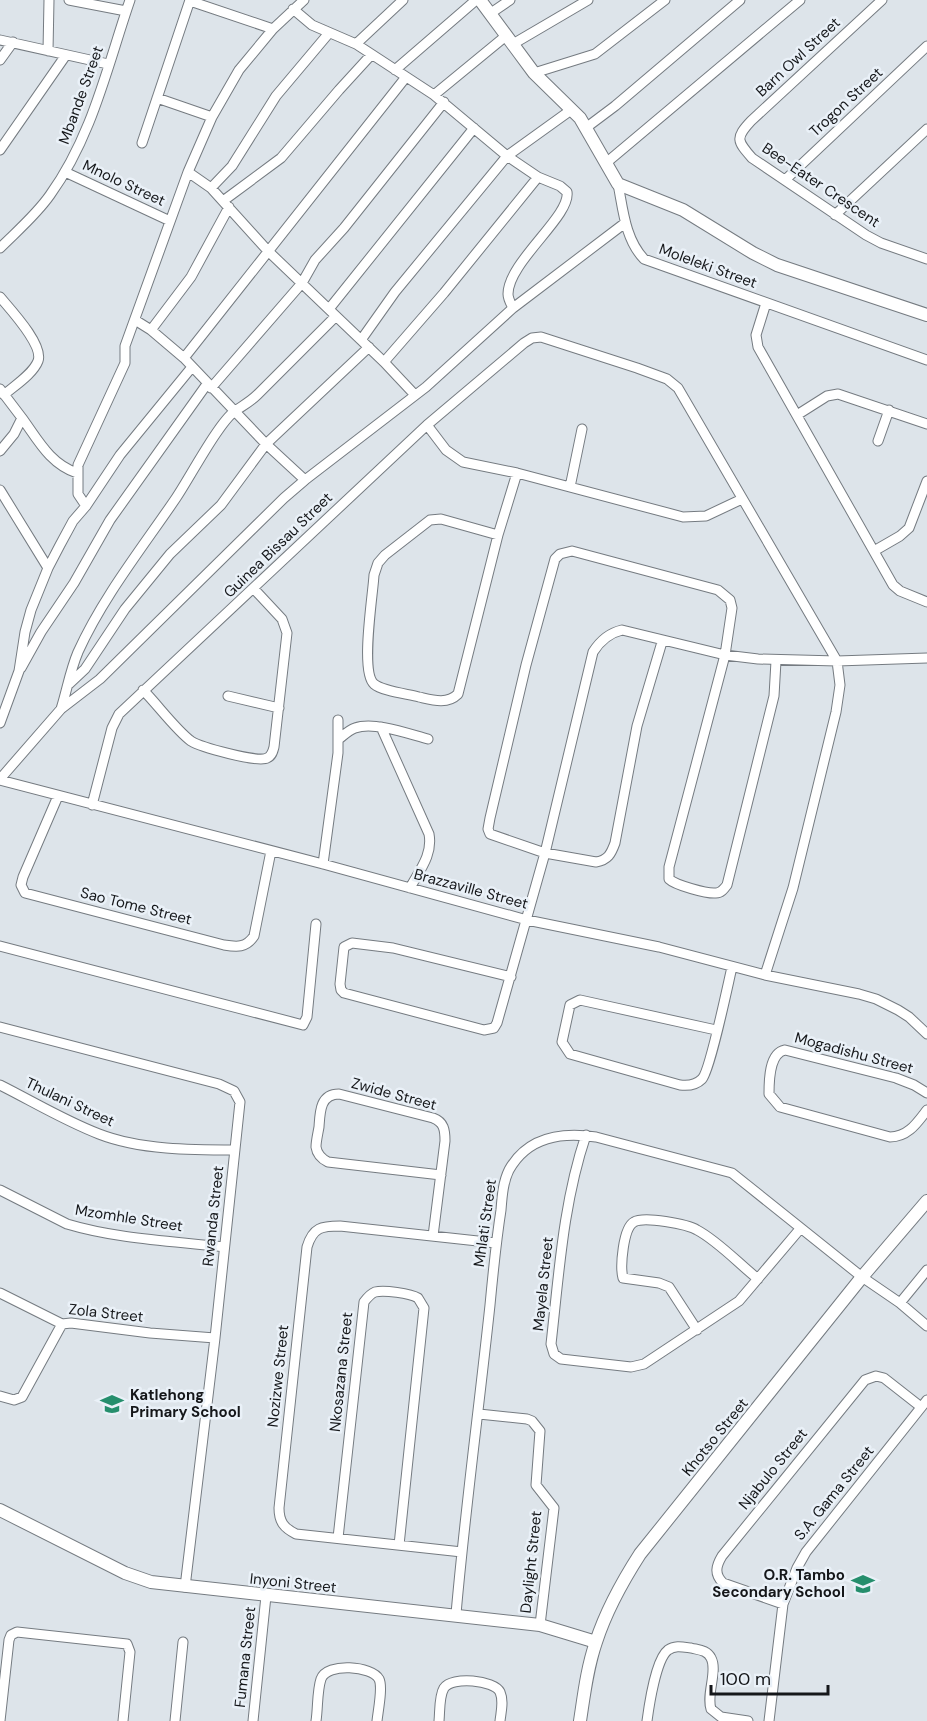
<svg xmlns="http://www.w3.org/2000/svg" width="927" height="1721" font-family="'DM Sans',sans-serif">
<rect width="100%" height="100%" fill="#dde4ea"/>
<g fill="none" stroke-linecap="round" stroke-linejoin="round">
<g stroke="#757b81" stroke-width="11">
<path id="minor" d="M69,0L126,11
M882,0L751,121C735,138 737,141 752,158L866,235L881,243L927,259
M190,1L273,29
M293,9L312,25L356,44L434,95L507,156L538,177L560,186L567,192C571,216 508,262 508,294C508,299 511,304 513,308
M491,13L510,0
M0,40L108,64
M356,44L403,0
M513,44L588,0
M48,51L49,0
M0,60L13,42
M395,70L476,0
M534,73L595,54L665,0
M434,95L507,35
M157,98L212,117
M587,127L615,106L740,0
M142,143L190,0
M0,150L66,55
M606,163L800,0
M65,172L170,221
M188,172L211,188L268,251L384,362L415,395
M785,180L927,46
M618,184C623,209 625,239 644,259L927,360
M211,188L232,166L276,96L329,33
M223,201L281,158L339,90L371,55
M835,215L927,129
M0,248C17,231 36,215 50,195C92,137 107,67 130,0
M0,297C10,309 44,345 38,361C33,374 14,386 4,395
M766,303L756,335L758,347L893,585L900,591L927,602
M329,309L474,128
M135,320L151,330L184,358L266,444L305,480
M151,330L191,277L229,207
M361,340L395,292L507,156L571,110
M184,358L406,77
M384,362L444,293L538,177
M211,388L302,283L315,260L344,228L444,102
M0,389L22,418L14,434L0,451
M797,415L827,396L838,394L927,424
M22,418C38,440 50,464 77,473
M427,425L446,450L463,462L517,473L683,517L706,516L742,499
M878,441L889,410
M570,487L582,429
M0,490L48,568
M86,506L78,494V465L125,363V346L188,172L212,117L239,70L273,29L304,0
M498,535L441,519L430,520L385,555L378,563L374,575C373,595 360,672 374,684C382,691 408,694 419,697C432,700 447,705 458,694L498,535L517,473
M874,551L900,536L909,528L927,481
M662,642L637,726L615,843C611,854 608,860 596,862L545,853L490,834L488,829L490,818L526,665L555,559L560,554L572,551L718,590L730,600L732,608L725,655L669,867V879C675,885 707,894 716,893C721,893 724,889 727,885L774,696L776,661
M21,668L41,632L74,583L110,520L207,384
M69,684L85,669L125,609L170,554L221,505L266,444L369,347
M143,690C157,704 176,730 191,741C200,747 258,763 267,758C272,756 273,751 274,747L287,633L282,619L254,589
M228,696L279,708
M61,709C67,690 70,671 78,652C103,597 142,548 176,498C189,479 219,422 235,411C242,406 250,402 257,395L336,316
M0,723L19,671L25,632L31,610L48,568L60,545L73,521L86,506L120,455L192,367
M381,727L429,834C433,855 419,871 410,888
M339,739C344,735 349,730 355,728C374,721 409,734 428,739
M0,779L61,709L100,679L284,498L305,480L426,387L513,308L625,223
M0,780L323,864L527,920L659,947L765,975L859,994L876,999L898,1010L909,1017L927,1034
M58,796L23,877L21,885L25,893L224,945C237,947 246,948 254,936L271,851
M92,805L112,728L119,714L427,425L524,343L532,338L541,337L637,368L667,379L678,388L837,661L840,685L836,712L793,888L765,975
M323,864L338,753V720
M0,946L303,1025L307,1017L316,924
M511,977L393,948L352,943L344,947L340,984L341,990L344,993L484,1030L494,1028L497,1023L545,853L593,652C600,641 609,633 622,630L725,655L758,659L837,661L927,658
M0,1027L219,1084L234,1091L240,1102L215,1338L185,1587
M716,1030L580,1000L570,1005L562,1042L570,1054L680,1085C688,1086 696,1085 702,1079C710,1071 728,984 732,967
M0,1085C32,1101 65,1121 99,1134C140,1150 192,1150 235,1150
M927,1093L914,1085L896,1078L785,1050C769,1053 769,1081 769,1094L780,1107L890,1137C908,1137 917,1123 927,1110
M586,1135C563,1203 559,1274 551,1344L554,1354L561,1359L631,1367L644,1364L739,1301L800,1229
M0,1190L67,1224C117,1239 172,1241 224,1247
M433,1236L445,1141C445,1130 444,1122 433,1118L339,1094C320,1094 320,1112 319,1127C318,1133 316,1141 316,1147C317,1154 322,1159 328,1162L441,1175
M0,1293L62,1324L71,1323L150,1333L215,1338
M900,1303L927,1270
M697,1330L669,1287L659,1283L623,1278C620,1267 623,1228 634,1222C644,1216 687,1224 697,1230C718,1241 739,1264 758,1279
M0,1396L14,1400L22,1397L62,1324
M479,1414L527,1419L532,1421L540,1431L536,1485L554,1508L540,1625
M338,1538L364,1302C367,1298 370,1294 375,1292C384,1290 410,1293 418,1298L424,1308L399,1545
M462,1552L296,1534C284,1528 279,1522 279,1508L307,1247C313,1227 322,1226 340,1226L496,1243
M783,1604L723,1583C714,1574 716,1566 722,1556L865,1380L876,1376L884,1378L921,1407
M456,1614C465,1511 479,1408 490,1305C493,1273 496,1242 501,1210C502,1197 503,1182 509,1170C528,1136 562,1132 596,1137L732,1173L862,1277L900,1303L927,1326
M0,1721L9,1640L11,1635L17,1632L127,1644L130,1652L123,1721
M175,1721L183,1642
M253,1721L266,1596
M316,1721C318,1708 317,1691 321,1679C327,1662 372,1666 379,1679C383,1687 378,1711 377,1721
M439,1721C440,1711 439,1696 444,1688C452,1676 494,1680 500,1692C504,1701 501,1712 500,1721
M647,1721C649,1706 656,1659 668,1650C675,1645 683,1647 691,1648C699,1650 707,1650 711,1658C718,1671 706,1694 711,1709L721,1717L748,1721
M769,1721L783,1604L797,1568L806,1552L927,1400"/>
</g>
<g stroke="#757b81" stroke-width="14">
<path id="tertiary" d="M480,0L534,73L580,118L618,184L683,210L753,253L777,265L927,315
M0,1510L125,1573L151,1582L540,1625L596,1642
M580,1721C584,1695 587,1668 596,1642C606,1611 622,1582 640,1554L862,1277L927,1201"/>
</g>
<use href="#minor" stroke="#fff" stroke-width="9"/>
<use href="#tertiary" stroke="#fff" stroke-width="12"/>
</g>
<defs>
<g id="school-bare" transform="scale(1.8)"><path d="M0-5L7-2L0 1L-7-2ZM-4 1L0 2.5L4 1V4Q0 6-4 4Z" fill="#258e6c" stroke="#eaf1f8" stroke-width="2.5" paint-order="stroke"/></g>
</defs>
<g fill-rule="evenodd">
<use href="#school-bare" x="112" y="1404"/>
<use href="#school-bare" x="863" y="1584"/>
</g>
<g text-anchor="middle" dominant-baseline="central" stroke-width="5" stroke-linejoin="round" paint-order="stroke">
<g font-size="15" fill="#15171a" stroke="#eaf1f8">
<text transform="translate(798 57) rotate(-43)">Barn Owl Street</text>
<text transform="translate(81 95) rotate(-70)">Mbande Street</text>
<text transform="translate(846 102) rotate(-43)">Trogon Street</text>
<text transform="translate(124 183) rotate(25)">Mnolo Street</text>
<text transform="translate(821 185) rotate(34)">Bee-Eater Crescent</text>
<text transform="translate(708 266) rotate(20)">Moleleki Street</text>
<text transform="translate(278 545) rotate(-44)">Guinea Bissau Street</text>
<text transform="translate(471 889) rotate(15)">Brazzaville Street</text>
<text transform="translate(136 906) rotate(14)">Sao Tome Street</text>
<text transform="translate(854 1053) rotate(15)">Mogadishu Street</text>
<text transform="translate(394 1094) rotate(15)">Zwide Street</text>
<text transform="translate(70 1102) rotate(25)">Thulani Street</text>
<text transform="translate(213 1216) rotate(-84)">Rwanda Street</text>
<text transform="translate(129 1218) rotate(9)">Mzomhle Street</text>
<text transform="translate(485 1223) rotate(-82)">Mhlati Street</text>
<text transform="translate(543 1284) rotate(-84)">Mayela Street</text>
<text transform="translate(106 1313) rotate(6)">Zola Street</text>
<text transform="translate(341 1372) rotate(-84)">Nkosazana Street</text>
<text transform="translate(278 1376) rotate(-84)">Nozizwe Street</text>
<text transform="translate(715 1437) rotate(-51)">Khotso Street</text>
<text transform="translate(773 1469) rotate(-51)">Njabulo Street</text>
<text transform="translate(834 1493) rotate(-51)">S.A. Gama Street</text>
<text transform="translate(531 1562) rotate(-84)">Daylight Street</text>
<text transform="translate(293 1583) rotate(6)">Inyoni Street</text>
<text transform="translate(245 1657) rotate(-84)">Fumana Street</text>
</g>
<g font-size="15" font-weight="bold" fill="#15171a" stroke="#eaf1f8" text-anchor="start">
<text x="130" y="1395">Katlehong<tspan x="130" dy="17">Primary School</tspan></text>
<text x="845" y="1575" text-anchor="end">O.R. Tambo<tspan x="845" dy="17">Secondary School</tspan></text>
</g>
</g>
<path d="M711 1685v9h117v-9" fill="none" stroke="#15171a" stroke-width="3"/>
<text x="720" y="1685" font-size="18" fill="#15171a" stroke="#eaf1f8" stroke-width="4.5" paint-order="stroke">100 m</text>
</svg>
